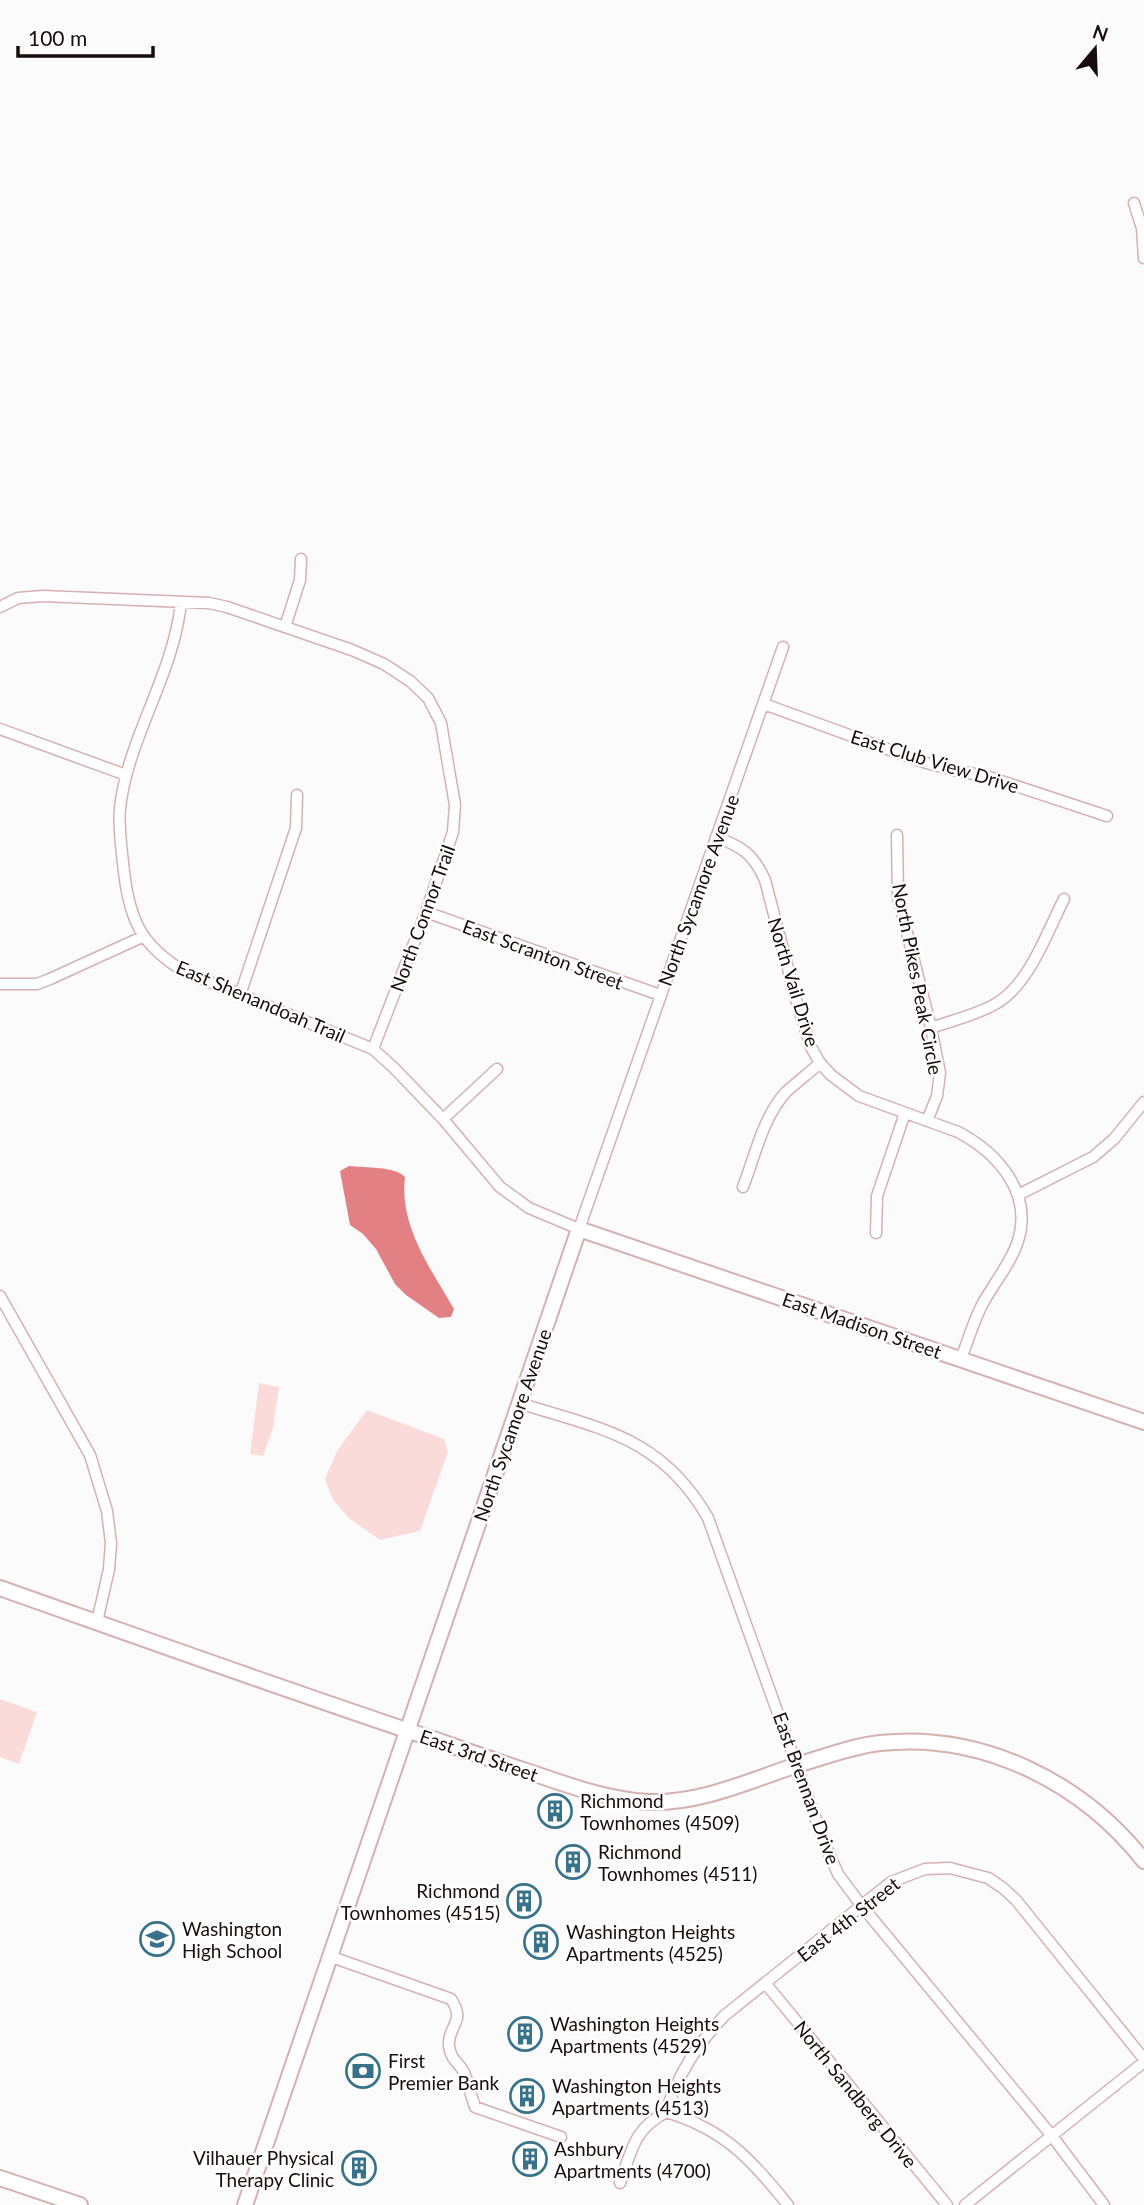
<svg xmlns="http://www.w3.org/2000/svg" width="1144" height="2205" font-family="Lato,sans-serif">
<rect width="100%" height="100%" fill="#fbfbfb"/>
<path fill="#fadbda" d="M259,1383L279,1387L273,1428L263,1456L250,1454Z
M367,1410L444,1439L448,1452L420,1531L380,1540L350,1519L333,1500L325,1479L337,1451Z
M0,1699L37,1712L19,1764L0,1757Z"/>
<path fill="#e28084" d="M349,1166C365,1168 395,1166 405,1177C399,1226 431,1269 454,1309L451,1317L439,1318L406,1295L395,1284L376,1249L363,1234L350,1225L340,1171Z"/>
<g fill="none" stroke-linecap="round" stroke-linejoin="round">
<g stroke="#d5b1b1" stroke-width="13">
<path id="street" d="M1134,203L1142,228L1144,258
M181,602C174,674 128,737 120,808C118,829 122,851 124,872C130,922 142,946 185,972L373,1049L394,1068L443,1119L500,1187L529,1208L579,1229L783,647
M0,607L18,598L43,596L209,603L227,607L352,650L384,664L410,681L428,698L441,723L455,805L453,832L426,912L373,1049
M285,627L300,580L301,559
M764,704L923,762L957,771L986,776L1107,816
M0,729L126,775
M897,835L898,897L931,1028L940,1073L937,1096L927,1121
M716,837C743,847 753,854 765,880L798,1007L811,1047L820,1063L831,1075L859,1096L958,1132C998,1153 1033,1193 1018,1241C1011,1263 994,1283 983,1303C974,1320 968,1340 961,1359
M426,912L660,995
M0,984H37L50,979L142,937
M240,995L296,828L297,795
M931,1028C953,1020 977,1015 997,1003C1030,983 1047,932 1064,899
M443,1119L497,1069
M743,1187C755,1156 763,1117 786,1092C797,1082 809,1073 820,1063
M1018,1195L1093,1157L1114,1139L1144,1102
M876,1233L877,1196L905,1113
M0,1296L90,1455L107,1511L111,1543L109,1569L97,1622
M519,1403C601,1429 662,1437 708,1518L824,1842L838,1874L861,1905L1052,2136L1104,2205
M329,1956L451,1999C467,2023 447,2025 449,2046C451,2062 461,2063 465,2075C469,2085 471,2096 475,2107L561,2137
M766,1984L947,2205
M666,2112C678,2074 697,2045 724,2016L891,1882L925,1869L950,1868L988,1878L1003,1888L1016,1900L1144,2059
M666,2112C724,2129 752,2160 788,2205
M620,2183C632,2150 633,2130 666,2112
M965,2205L1144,2062"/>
</g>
<g stroke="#d5b1b1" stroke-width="18">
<path id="secondary" d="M0,1588C147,1640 294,1693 442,1742C475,1754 508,1765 541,1776C576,1788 611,1800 648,1802C699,1804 749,1781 797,1765C824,1757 852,1746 880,1743C982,1732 1082,1782 1144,1861
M0,2178L80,2205
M245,2205L579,1229L1144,1422"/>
</g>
<use href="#street" stroke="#fff" stroke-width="10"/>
<use href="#secondary" stroke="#fff" stroke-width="14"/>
</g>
<defs>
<g id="building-ring" transform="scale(1.75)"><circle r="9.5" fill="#fff" stroke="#37718a" stroke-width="1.5"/><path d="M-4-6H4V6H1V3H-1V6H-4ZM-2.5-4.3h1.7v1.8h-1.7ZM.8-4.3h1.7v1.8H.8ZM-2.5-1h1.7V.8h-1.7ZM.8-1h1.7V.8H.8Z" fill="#37718a"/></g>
<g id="school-ring" transform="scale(1.75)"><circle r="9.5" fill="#fff" stroke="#37718a" stroke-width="1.5"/><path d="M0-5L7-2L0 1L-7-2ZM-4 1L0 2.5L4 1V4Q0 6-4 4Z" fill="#37718a"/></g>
<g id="bank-ring" transform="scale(1.75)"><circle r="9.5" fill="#fff" stroke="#37718a" stroke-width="1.5"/><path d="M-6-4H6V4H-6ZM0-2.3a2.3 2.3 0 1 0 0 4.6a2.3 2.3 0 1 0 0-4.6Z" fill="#37718a"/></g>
</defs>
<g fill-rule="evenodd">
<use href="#building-ring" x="555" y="1811"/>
<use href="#building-ring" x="573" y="1862"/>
<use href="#building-ring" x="524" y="1901"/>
<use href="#school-ring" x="157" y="1939"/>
<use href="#building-ring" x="541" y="1942"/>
<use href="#building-ring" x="525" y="2034"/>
<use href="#bank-ring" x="363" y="2071"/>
<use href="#building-ring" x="527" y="2096"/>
<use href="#building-ring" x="530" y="2159"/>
<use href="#building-ring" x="359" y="2168"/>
</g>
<g text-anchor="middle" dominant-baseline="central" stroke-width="5" stroke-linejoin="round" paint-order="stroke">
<g font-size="19" fill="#180c0c" stroke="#fff">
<text transform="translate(935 761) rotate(17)">East Club View Drive</text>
<text transform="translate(698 890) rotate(-70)">North Sycamore Avenue</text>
<text transform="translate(422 918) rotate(-70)">North Connor Trail</text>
<text transform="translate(543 954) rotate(20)">East Scranton Street</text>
<text transform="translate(918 979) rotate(79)">North Pikes Peak Circle</text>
<text transform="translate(794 982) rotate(73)">North Vail Drive</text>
<text transform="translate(261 1001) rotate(23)">East Shenandoah Trail</text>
<text transform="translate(862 1325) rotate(19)">East Madison Street</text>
<text transform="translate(512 1425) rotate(-71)">North Sycamore Avenue</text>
<text transform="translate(479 1755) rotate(19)">East 3rd Street</text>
<text transform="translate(807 1788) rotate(70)">East Brennan Drive</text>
<text transform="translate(848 1919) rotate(-38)">East 4th Street</text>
<text transform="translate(856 2094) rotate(51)">North Sandberg Drive</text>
</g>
<g font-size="19" fill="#180c0c" stroke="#fff" text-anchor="start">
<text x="580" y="1800">Richmond<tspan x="580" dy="22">Townhomes (4509)</tspan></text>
<text x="598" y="1851">Richmond<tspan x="598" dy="22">Townhomes (4511)</tspan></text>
<text x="500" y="1890" text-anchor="end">Richmond<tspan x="500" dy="22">Townhomes (4515)</tspan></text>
<text x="182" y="1928">Washington<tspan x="182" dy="22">High School</tspan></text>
<text x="566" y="1931">Washington Heights<tspan x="566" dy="22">Apartments (4525)</tspan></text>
<text x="550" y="2023">Washington Heights<tspan x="550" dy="22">Apartments (4529)</tspan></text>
<text x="388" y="2060">First<tspan x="388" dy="22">Premier Bank</tspan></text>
<text x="552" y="2085">Washington Heights<tspan x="552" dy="22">Apartments (4513)</tspan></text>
<text x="554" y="2148">Ashbury<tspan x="554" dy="22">Apartments (4700)</tspan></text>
<text x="334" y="2157" text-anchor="end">Vilhauer Physical<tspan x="334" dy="22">Therapy Clinic</tspan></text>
</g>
</g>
<g transform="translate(1095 49) rotate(19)" stroke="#ffffff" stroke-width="5" paint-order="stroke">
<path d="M0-5L12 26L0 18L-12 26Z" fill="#180c0c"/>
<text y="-10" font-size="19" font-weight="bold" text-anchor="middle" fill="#180c0c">N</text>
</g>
<path d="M18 46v10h135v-10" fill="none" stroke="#180c0c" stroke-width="3.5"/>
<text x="28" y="46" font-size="21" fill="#180c0c" stroke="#ffffff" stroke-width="5" paint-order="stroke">100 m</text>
</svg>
